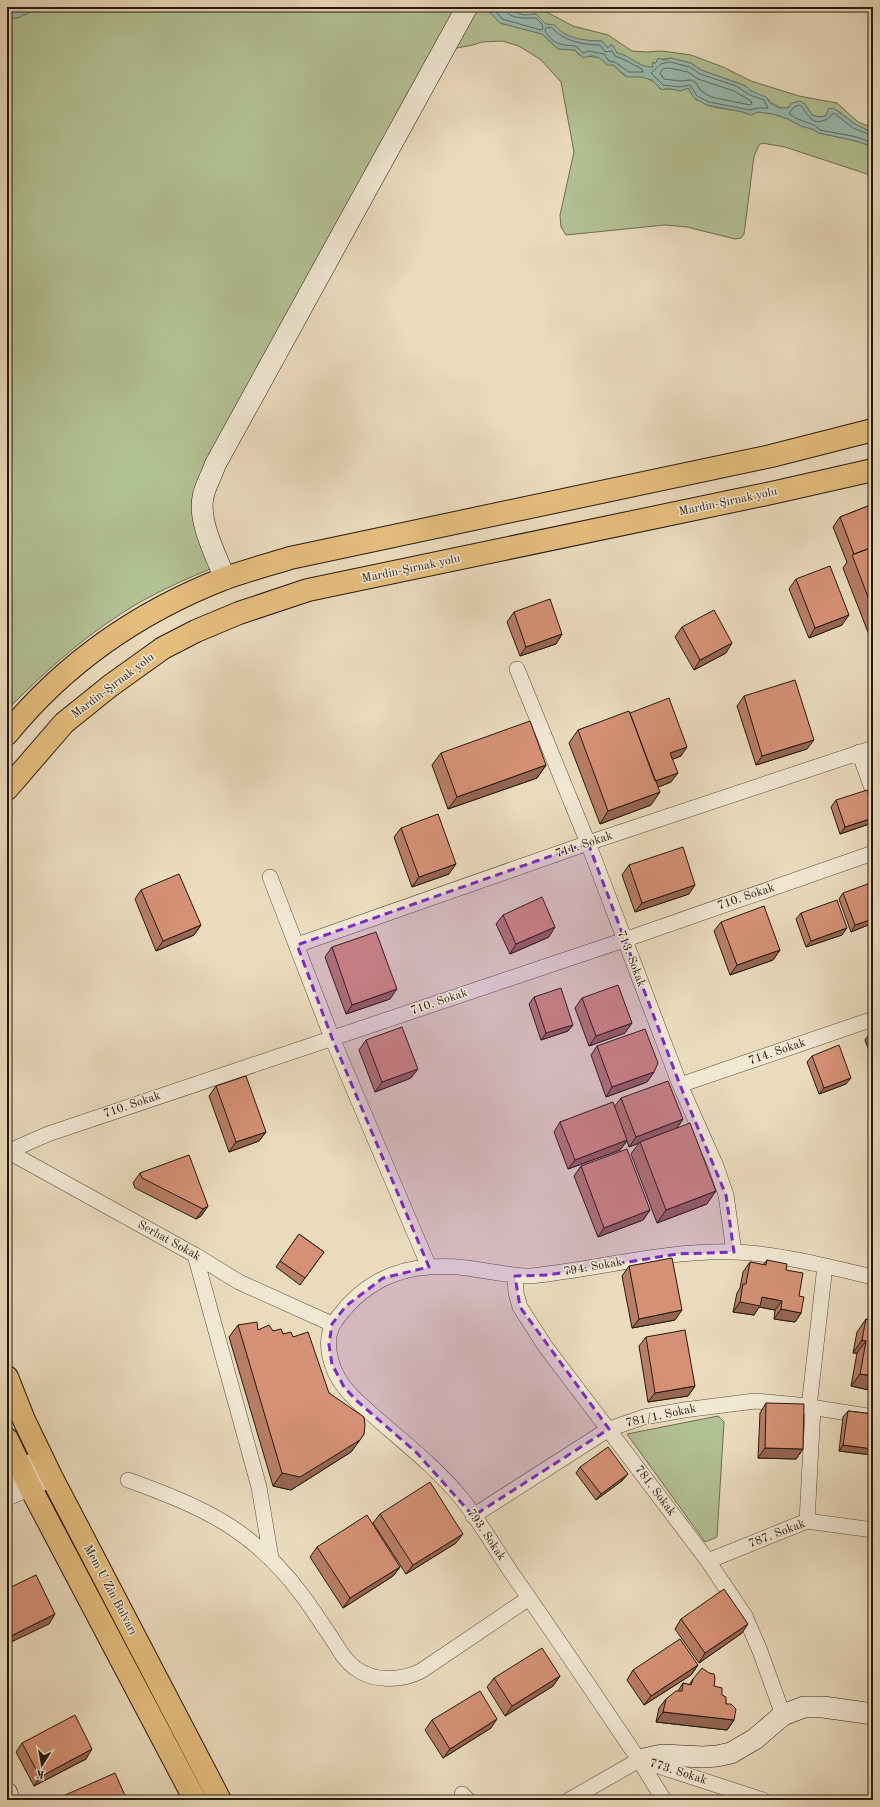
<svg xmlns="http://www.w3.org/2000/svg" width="880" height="1807" font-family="'Old Standard TT',serif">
<rect width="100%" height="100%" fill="#eadbbd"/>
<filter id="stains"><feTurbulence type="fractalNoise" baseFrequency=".005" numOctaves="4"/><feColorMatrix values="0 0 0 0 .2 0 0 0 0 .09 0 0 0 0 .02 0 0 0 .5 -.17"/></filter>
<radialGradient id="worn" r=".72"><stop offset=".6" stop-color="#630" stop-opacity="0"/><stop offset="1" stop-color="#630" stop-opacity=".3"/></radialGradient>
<path fill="#b2c194" stroke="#6d6c51" d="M35,7L47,9L50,7H485L500,23L542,34L558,49L575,50L579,55L602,58L605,63L613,65L625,76C639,76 652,76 660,89H676L680,91L688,88L696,100C701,100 705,105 710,106C724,110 738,109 751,115L758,112L773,114L788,119L801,126L812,129L819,133L856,141L873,147V176L785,147L762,143L759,145L754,156L744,234L741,238L735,239L687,227L665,225L566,235L561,227L560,215L574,152L561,82L541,60L519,46L502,41L482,42L473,45L457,48L446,46L203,497L220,565C193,576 165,588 140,602C90,631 47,669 7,710V20L20,17L24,14L26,15Z
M501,7H537L573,26L608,35L632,51L646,52L662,51L691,55L723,67L751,81L799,96L837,103L858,122L873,128V133L855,124L838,111L827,113L826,116L820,117L812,115L805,104L795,103C789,108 784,110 777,106C773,103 771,104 769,100L751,91L746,86L701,70L691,63L671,58L657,60L656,63H652L653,67L647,68L617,53L610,47L608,48L602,41C591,41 575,40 565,35C557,30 555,25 546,24L536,14L524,15Z
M718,1416L724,1422L717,1537L705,1542L627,1434Z"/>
<path fill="#98bbb2" stroke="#6b7a70" d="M7,7H40L33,8L26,15L24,14L20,17L7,20Z
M483,7H501L524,15L536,14L546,24L555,25C564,39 587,41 602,41L608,48L610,45H613L617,53C630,55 639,68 653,67L652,63H656L658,58L664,60L671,58L691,63L701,70L746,86L751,91L766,97L770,103L779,108H788L792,103L800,101L805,104L812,115L820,117L826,116L828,109L833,108L855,124L873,133V147L856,141L819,133L812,129L801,126L788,119L773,114L758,112L751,115L743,112L707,105L694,98L688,88L680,91L667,88L662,90L652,80L641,77H627L613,65H607C599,57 595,53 583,58L575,50L558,49L542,34L500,23L491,14L488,8Z"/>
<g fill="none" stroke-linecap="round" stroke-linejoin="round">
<path stroke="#606a60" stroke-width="1" d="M492,7L502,19L541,30L543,29L542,24L536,18C527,18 506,20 505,7
M552,28C563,41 584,45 600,45L605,52L612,51L615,56C625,59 633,65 642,69L643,72H629L615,62L609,61L604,54L588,51L583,53L576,46C561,45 554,45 545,31L546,28Z
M670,62L690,67L700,74L736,86L750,95L764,100L768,108H758L750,110L709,102L697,96L690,85L680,87L663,85L651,73L661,64Z
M669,68L688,72L698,79L734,91L751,101L752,104L750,105L711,97L701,91L696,83L691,80L680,81L664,79L660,73L663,69Z
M873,136L853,128L834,113C831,114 830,118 827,119C810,128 808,112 800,105L794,107L789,113L795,118L814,125L820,130L857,137L873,143"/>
<g stroke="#58493a" stroke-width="16">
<path id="street" d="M517,669L588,843L680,1085L716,1166L726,1195L734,1252
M859,752L873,791
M270,877L332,1038L429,1267
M297,945L588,843L873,748
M680,1085L873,1019
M7,1152L48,1134L624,940L873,853
M9,1152L195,1255L239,1282L332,1324
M195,1255L259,1487L271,1558
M515,1276L516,1293L520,1307L545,1346L708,1561L745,1616L760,1651L783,1715
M809,1407L825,1266
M128,1480C203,1507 253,1529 302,1595C312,1608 321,1623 331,1637C338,1648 344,1660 355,1668C373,1682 401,1681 421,1671L529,1598
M473,1516L609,1429L644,1417L684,1410L755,1401L798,1405L873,1417
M807,1521L813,1408
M708,1561L807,1521L873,1530
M640,1760L763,1800
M462,1794L468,1800
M569,1800L639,1760
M664,1800L639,1760C597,1698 556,1636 513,1575C496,1550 481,1523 462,1499C439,1471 411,1448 384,1425C371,1413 356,1402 345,1388C331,1371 321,1339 336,1320C369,1274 412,1262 467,1268C489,1271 510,1276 532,1276C599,1269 664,1250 733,1252C777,1253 830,1267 873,1277"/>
</g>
<g stroke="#28180e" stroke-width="22">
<path id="secondary" d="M225,579C216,555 198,522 203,497C205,486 212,475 215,465L467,7
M7,1478L42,1459
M7,1495L51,1476
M639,1760L662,1755L703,1757L717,1756L731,1753L755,1739L783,1715L804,1707H823L873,1714
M7,1793L9,1800"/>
</g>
<g stroke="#28180e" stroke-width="24">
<path id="primary" d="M7,1377L24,1420L51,1476L220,1800
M7,1439L29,1485L195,1800"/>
</g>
<g stroke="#28180e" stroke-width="24">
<path id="highway" d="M7,734C64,664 139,612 223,579C245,571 268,565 290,558L771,456L873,430
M7,789L64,723L110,686L163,648L196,631L239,613L308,590L776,492L873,470"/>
</g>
<use href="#street" stroke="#f1e8d4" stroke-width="15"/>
<use href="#secondary" stroke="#f1e8d4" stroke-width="21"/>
<use href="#primary" stroke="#e5be7e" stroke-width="22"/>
<use href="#highway" stroke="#e5be7e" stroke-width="22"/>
</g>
<path fill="#b77d65" stroke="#28180e" d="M873,504V645L843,568L847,562L833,527L840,517Z
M796,579L842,625L809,638L789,589Z
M514,612L562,634L556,644L520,656L507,622Z
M682,627L726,653L694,670L675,637Z
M744,696L807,749L756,765L737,706Z
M630,713L681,756L672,759L671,782L658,787L651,805L600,824L569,743L578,730Z
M441,753L546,765L537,778L448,809L432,765Z
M836,800L872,823L840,834L831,807Z
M401,828L449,874L412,887L394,837Z
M629,865L689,894L635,912L622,875Z
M141,890L201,925L194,935L156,951L135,899Z
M843,893L873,923L851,932L839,899Z
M801,913L842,935L806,947L796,919Z
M503,915L549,937L510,954L496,924Z
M721,922L780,950L773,960L730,975L714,931Z
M332,947L390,999L346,1014L325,957Z
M534,997L573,1025L568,1031L541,1040L529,1004Z
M582,998L625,1033L589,1046L575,1008Z
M873,1032V1061L865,1040L870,1033Z
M366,1040L411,1078L375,1092L359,1050Z
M597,1046L654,1072L647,1082L606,1097L591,1055Z
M812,1056L846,1084L819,1094L807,1062Z
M216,1086L266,1132L259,1141L229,1152L209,1096Z
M621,1098L683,1119L677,1128L707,1204L657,1223L631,1154L639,1143L629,1147L627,1141L620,1150L568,1169L554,1132L560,1122L614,1107Z
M581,1166L650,1210L643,1220L598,1237L574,1176Z
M140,1173L208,1206L201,1216L196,1219L135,1188L133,1183Z
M299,1234L324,1252L300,1285L276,1267Z
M767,1260L786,1270L799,1296L801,1313L795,1322L774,1319L775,1310L759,1307L754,1315L733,1312L737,1293L740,1288L743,1272L750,1262L763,1265Z
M629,1266L675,1320L632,1328L622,1276Z
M866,1319L873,1321V1391L851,1386L857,1353H853L857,1332Z
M238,1325L258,1330L273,1331L293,1337L329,1393L364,1434L351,1452L291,1490L273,1486L229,1337Z
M646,1337L695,1386L688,1396L648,1402L639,1346Z
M766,1403L803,1449L796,1459L758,1458L760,1413Z
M848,1411L873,1414V1454L872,1455L839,1451L843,1417Z
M580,1467L623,1480L596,1500L576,1473Z
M380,1514L456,1543L406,1574L373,1523Z
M317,1547L400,1567L393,1576L343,1608L310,1557Z
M681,1619L742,1633L699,1663L675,1629Z
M698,1665L691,1675L644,1705L627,1680L633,1670Z
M560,1676L553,1686L505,1716L487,1687L494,1678Z
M693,1679L714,1686L722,1695L734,1720L727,1730L656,1722L659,1708L666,1699L678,1691L683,1683L689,1685Z
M432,1720L491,1728L443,1758L425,1730Z
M22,1743L86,1759L34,1786L16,1752Z"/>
<path fill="#956652" stroke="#28180e" d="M849,615L842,625L809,638L815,628Z
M562,634L556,644L520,656L526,647Z
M732,643L726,653L694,670L700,660Z
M814,740L807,749L756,765L762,756Z
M687,747L681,756L663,763L670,753Z
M546,765L537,778L448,809L457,797Z
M678,773L671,782L646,792L653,782Z
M660,792L651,805L600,824L608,811Z
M873,818V821L872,823L840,834L845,827Z
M456,864L449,874L412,887L419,877Z
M695,885L689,894L635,912L642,903Z
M873,919V923L851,932L855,925Z
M201,925L194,935L156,951L163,941Z
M555,927L549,937L510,954L516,944Z
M847,928L842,935L806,947L811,941Z
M780,950L773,960L730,975L737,965Z
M397,989L390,999L346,1014L352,1005Z
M632,1023L625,1033L589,1046L596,1036Z
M573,1025L568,1031L541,1040L546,1033Z
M418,1069L411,1078L375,1092L382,1082Z
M654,1072L647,1082L606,1097L612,1087Z
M851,1078L846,1084L819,1094L824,1088Z
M683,1119L676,1129L640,1142L639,1143L629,1147L636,1137Z
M266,1132L259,1141L229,1152L236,1142Z
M627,1140L620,1150L568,1169L575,1160Z
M716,1191L707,1204L657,1223L666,1210Z
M208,1206L201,1216L196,1219L203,1209Z
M650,1210L643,1220L598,1237L604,1228Z
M762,1297L782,1301L775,1310L759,1307L754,1315L733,1312L740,1302Z
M781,1309L801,1313L795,1322L774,1319Z
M682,1310L675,1320L632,1328L639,1319Z
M862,1340L866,1341L857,1353H853Z
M860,1374L873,1376V1391L851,1386Z
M695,1386L688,1396L648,1402L655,1393Z
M360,1440L351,1452L291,1490L273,1486L282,1473Z
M843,1445L873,1449V1454L872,1455L839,1451Z
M765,1448L803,1449L796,1459L758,1458Z
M628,1474L623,1480L596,1500L601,1494Z
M463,1534L456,1543L406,1574L413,1565Z
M400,1567L393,1576L343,1608L350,1598Z
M55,1614L49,1624L7,1644V1638Z
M748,1624L742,1633L699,1663L705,1653Z
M698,1665L691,1675L644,1705L651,1696Z
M560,1676L553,1686L505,1716L512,1706Z
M663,1712L734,1720L727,1730L656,1722Z
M497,1719L491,1728L443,1758L450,1749Z
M92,1749L86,1759L34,1786L40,1777Z"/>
<path fill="#d59175" stroke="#28180e" d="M873,504V547L854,554L840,517Z
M873,547V610L852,555Z
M830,566L849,615L815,628L796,579Z
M550,599L562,634L526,647L514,612Z
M714,610L732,643L700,660L682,627Z
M795,680L814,740L762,756L744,696Z
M669,698L687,747L670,753L678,773L655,781L630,713Z
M629,711L660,792L608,811L578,730Z
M530,721L546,765L457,797L441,753Z
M867,790L873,806V818L845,827L836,800Z
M438,814L456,864L419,877L401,828Z
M683,847L695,885L642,903L629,865Z
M179,874L201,925L163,941L141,890Z
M873,882V919L855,925L843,893Z
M542,897L555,927L516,944L503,915Z
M837,900L847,928L811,941L801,913Z
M764,906L780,950L737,965L721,922Z
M376,932L397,989L352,1005L332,947Z
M618,985L632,1023L596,1036L582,998Z
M561,988L573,1025L546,1033L534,997Z
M402,1027L418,1069L382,1082L366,1040Z
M645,1029L658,1063L654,1072L612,1087L597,1046Z
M873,1032V1043L870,1033Z
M839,1045L851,1078L824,1088L812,1056Z
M246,1076L266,1132L236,1142L216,1086Z
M668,1081L683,1119L636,1137L621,1098Z
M613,1102L627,1140L575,1160L560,1122Z
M690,1123L716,1191L666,1210L640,1142Z
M627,1149L650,1210L604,1228L581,1166Z
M189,1155L208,1206L203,1209L142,1178L140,1173Z
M299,1234L324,1252L305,1278L280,1261Z
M672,1258L682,1310L639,1319L629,1266Z
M767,1260L787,1264L786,1270L803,1273L799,1296L804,1297L801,1313L781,1309L782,1301L762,1297L760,1306L740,1302L743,1284H746L750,1262L766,1265Z
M866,1319L873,1321V1376L860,1374L866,1341L862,1340Z
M257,1322L258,1330L269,1325L273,1331L281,1329L283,1334L291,1332L293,1337L308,1332L329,1393L364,1417L365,1425L364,1434L360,1440L300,1477L282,1473L238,1325Z
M685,1330L695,1386L655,1393L646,1337Z
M766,1403L804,1404L803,1449L765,1448Z
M848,1411L873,1414V1449L843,1445Z
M608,1447L628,1474L601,1494L580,1467Z
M430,1482L463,1534L413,1565L380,1514Z
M367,1515L400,1567L350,1598L317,1547Z
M36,1575L55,1614L7,1638V1589Z
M724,1589L748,1624L705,1653L681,1619Z
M680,1639L698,1665L651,1696L633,1670Z
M542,1648L560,1676L512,1706L494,1678Z
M702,1668L709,1673L714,1674L715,1679L714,1686L722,1688V1695L726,1697V1704H731L736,1709L734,1720L663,1712L666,1699L676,1691H682L683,1683L691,1685L693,1679Z
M480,1691L497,1719L450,1749L432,1720Z
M75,1715L92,1749L40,1777L22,1743Z
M115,1773L127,1800H54Z"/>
<path fill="#7b2cbf" fill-opacity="0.2" stroke="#7b2cbf" stroke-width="3" stroke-dasharray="8 5" stroke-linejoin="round" d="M588,843L680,1085L726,1195L734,1252L677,1254L548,1275L515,1276L520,1307L609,1429L473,1516L417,1453L356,1400L344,1387L332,1364L329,1345L332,1324L346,1306L383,1278L429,1267L332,1038L297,945Z"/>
<g text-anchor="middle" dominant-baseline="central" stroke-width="3" stroke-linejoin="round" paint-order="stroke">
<g font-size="12" fill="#28180e" stroke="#f1e8d4">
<text transform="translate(728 502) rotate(-12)">Mardin-Şırnak yolu</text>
<text transform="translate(411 569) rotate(-12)">Mardin-Şırnak yolu</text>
<text transform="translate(113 686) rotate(-37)">Mardin-Şırnak yolu</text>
<text transform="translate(584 845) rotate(-19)">711. Sokak</text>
<text transform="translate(746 897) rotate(-19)">710. Sokak</text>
<text transform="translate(631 959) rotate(69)">713. Sokak</text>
<text transform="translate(439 1002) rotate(-19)">710. Sokak</text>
<text transform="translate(777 1052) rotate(-19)">714. Sokak</text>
<text transform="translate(132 1105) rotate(-19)">710. Sokak</text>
<text transform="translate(169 1241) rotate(29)">Serhat Sokak</text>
<text transform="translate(593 1267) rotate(-10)">794. Sokak</text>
<text transform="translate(661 1416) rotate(-12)">781/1. Sokak</text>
<text transform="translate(655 1491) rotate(53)">781. Sokak</text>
<text transform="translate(777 1534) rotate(-21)">787. Sokak</text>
<text transform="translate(486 1535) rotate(56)">793. Sokak</text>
<text transform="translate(110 1590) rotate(62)">Mem U Zin Bulvarı</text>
<text transform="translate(678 1772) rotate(18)">773. Sokak</text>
</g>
</g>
<rect width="880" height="1807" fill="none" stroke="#eadbbd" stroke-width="24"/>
<rect x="8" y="8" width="864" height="1791" fill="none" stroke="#28180e" stroke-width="2"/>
<rect x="12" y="12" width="856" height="1783" fill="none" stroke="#28180e"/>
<g transform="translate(42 1765) rotate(191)" stroke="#f1e8d4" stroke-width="3" paint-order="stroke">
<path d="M0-3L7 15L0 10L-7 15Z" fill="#28180e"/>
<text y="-6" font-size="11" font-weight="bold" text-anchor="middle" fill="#28180e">K</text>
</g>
<rect width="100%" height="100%" filter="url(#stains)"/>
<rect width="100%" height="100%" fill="url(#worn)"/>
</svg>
